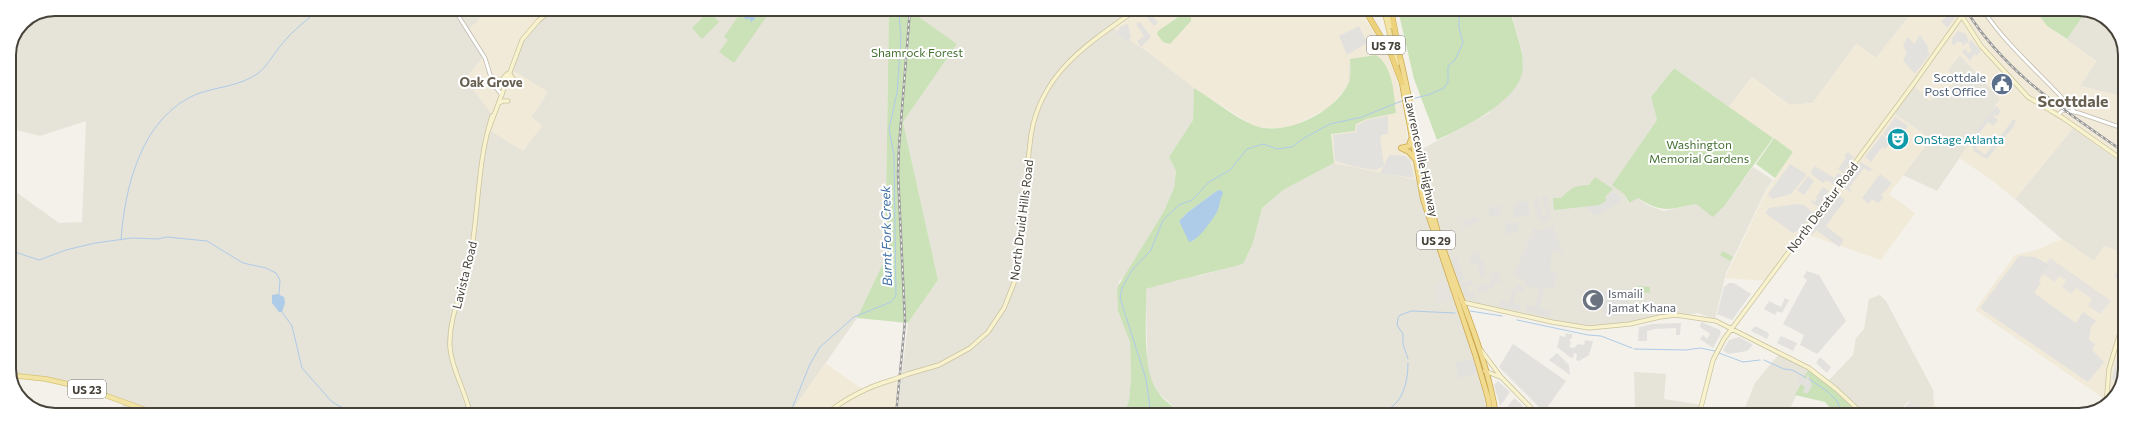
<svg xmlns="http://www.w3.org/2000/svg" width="2134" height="424" font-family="Commissioner,sans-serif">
<rect width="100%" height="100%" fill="#f3f1ea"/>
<path fill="#e6e3d9" d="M55,9H491L470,28L484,56L465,79L542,126L531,117L548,92L511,70L527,33L542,14L551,9H889L885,259L857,318L790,414H116L125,402L113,396L9,373V187L59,223L82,222L86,121L40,136L9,128V55L23,22Z
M918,9H1138L1113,28L1145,50L1212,9L1343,10L1350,59V79L1194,88L1193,120L1169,157L1176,171L1174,188L1164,211L1124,277L1119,281L1118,311L1130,341L1131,377L1129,401L1123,415H897L908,323L938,280L903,122L957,44L915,15Z
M1508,10H1914L1876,58L1856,44L1813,103L1790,105L1752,77L1729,107L1674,68L1651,97L1657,120L1613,184L1625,195L1628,203L1638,198L1647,205L1664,211L1696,204L1725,205L1753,167L1773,180L1766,190L1726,273L1715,319L1698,313L1597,329L1462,304L1492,415H1184L1158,393L1151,379L1147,360L1146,289L1172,280L1202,275L1243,264L1253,243L1262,208L1283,190L1334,163L1423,181L1422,149L1489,113L1523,65L1522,50L1512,16Z
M2087,10L2113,25L2125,49V97L2080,86L2067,39Z
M1960,55L2000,99L1937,191L1903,175L1931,139L1893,113L1913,84L1948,70Z
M2073,128L2124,165V253L2104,246L2094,261L2062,239L2015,199Z
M1880,295L1886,301L1933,390L1934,404L1927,415H1924L1909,401L1896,415H1865L1829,380L1853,355L1856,338L1864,329L1869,299Z
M1779,354L1808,370L1787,415H1742L1755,383Z
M1634,372L1666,374L1664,399L1702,405L1700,415H1629L1635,408Z"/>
<path fill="#f2ead8" d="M491,9H551L542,14L527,33L511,69L548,92L531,117L542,126L523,151L489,130L493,116L465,79L484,56L470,28Z
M1138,9L1359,10L1386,51L1394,69L1403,102L1409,155L1423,181L1334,163L1331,134L1355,131L1356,124L1367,119L1396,113L1389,72L1350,59L1348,85L1330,107L1291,127L1269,128L1254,126L1194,88L1145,50L1113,28Z
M1914,10H2035L2047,26L2097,61L2080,86L2125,97L2124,165L2073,128L2015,199L1993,181L1959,158L2000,99L1960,55L1948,70L1955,80L1952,86L1929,101L1913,84L1893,113L1931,139L1889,194L1915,213L1881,260L1803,233L1767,281L1725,278L1767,190L1793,152L1729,107L1752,77L1790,105L1813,103L1856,44L1876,58Z
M2062,239L2094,261L2104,246L2124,253V378L2109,404L2103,406V398L1975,310L2015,255L2036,250Z
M825,363L864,390L901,375L897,415L790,414Z
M1934,404L1941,415H1927Z"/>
<path fill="#e6e3df" d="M2050,258L2111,301L2100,314L2088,306L2092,299L2076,288L2071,294L2062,287L2066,280L2059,276L2055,282L2043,274L2049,265L2046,263Z
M1445,280L1451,299L1437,304L1435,293L1437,283Z"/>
<path fill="#cbe2b8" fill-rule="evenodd" d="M743,9H772L734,63L719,52L728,40L724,37Z
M889,9H918L916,15L957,44L903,122L938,280L908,323L857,318L885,259Z
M1398,10H1508C1513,18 1515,28 1518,38C1522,50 1525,64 1521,77C1511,105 1462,128 1437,140L1414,79Z
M2035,10H2087L2067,39L2047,26Z
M709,11L719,22L702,39L692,28Z
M1184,13L1191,17V21L1170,44L1163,42L1157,34L1158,31Z
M1376,55C1393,66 1394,94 1396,113L1367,119L1356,124L1355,131L1331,134L1334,163L1283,190L1262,208L1253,243L1243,264C1211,273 1178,279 1146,289C1147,318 1141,368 1158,392C1163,401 1176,408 1184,415H1123L1129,401L1131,377L1130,342L1118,311L1117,288L1164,211L1174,188L1176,171L1169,157L1193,120L1194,88C1213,99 1232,116 1253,125C1283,138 1333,113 1347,86C1352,78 1350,67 1350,59ZM1218,190V210L1210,222L1192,242L1179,221L1188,212Z
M1674,68L1773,138L1725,205L1713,217L1696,204C1670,209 1662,214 1638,198L1629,203L1625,195L1612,185L1657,120L1651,97Z
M1774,138L1793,152L1775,178L1756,164Z
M1595,177L1613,189L1605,197L1607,200L1600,205L1554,210L1553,198H1561C1571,188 1575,185 1589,185Z
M1723,251L1733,257L1730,261L1720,255Z
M1638,286L1650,287V293L1638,292Z
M1808,370L1829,380L1865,415H1836L1825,402L1795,395Z"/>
<path fill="#e2e1de" d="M1146,9H1155L1151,13L1158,23L1154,26L1144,14Z
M1949,10H1953L1956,16L1947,28L1941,21L1951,14Z
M1140,22L1151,37L1141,47L1137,41L1144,36L1136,24Z
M1128,24L1131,38L1126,40L1117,33L1120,27Z
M1359,26L1367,43L1347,55L1339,36Z
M1958,31L1966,34L1969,43L1971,40L1981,51L1976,56L1974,54L1970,61L1962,51L1965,49L1968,53L1972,51L1969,46V43H1965V45H1962V42H1956V45L1952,44V39Z
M1920,35L1929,48L1927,50L1930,54L1915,74L1903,60L1907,53L1903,45L1908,37L1914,44Z
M1996,106L2001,111L1997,116L1995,115L1993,116L1998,120L1993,126L1988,122L1977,136L1982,140L1976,148L1985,155L2013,120L2016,119L2014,126L1987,159L1974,151L1971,141L1974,134Z
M1388,116V134L1382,135L1380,138L1384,165L1382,167L1376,170L1356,167L1335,161L1333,135L1356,132L1357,125L1367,120Z
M1895,117L1908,126L1903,133L1895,127L1888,138L1883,134Z
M1882,135L1891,141L1885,149L1882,147L1871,162L1865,157Z
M1848,152L1854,157L1843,173L1838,169L1846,158L1844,156Z
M1389,155L1405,156L1410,160L1414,178L1380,173Z
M1861,162L1872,169L1870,172L1864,168L1849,188L1852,191L1850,192L1843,186Z
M1790,164L1806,174L1805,177L1791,194L1772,199L1768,194Z
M1815,166L1834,178L1838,173L1843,175L1838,181L1835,180L1834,185L1827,180L1823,183L1810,173Z
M1880,174L1892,183L1881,195L1884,198L1883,199L1878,203L1872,199L1869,204L1862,198Z
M1808,176L1814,181L1804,195L1797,190Z
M1823,187L1829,191L1818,207L1811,202L1812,200L1815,202L1817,198L1816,197Z
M1613,191L1622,201L1600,214L1592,215V211H1587L1586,207L1601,205L1607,201L1606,198Z
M1838,194L1845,200L1826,226L1844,240L1839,247L1816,230L1812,235L1809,233Z
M1547,195L1550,218L1541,223L1537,215L1533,200L1538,198L1542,217L1547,216L1542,197Z
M1527,201L1530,217L1519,216L1518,218H1515L1513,204Z
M1796,204L1804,205L1814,213L1799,230L1793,233L1765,213L1769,208Z
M1500,206L1501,216L1490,217L1488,208Z
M1476,217L1481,221L1460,228L1463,224L1462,221Z
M1505,223H1516L1519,232L1507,234Z
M1552,226L1563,253L1553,251L1549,270L1558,273L1553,289L1544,288L1540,309L1551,311L1550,317L1527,311L1525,305L1535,307L1540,290L1525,285L1526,280L1513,276L1535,227L1538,230H1544V228Z
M1478,252L1480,260H1482L1486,275L1481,277L1478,263L1472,264L1470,254Z
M2019,256L2035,257L2049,265L2039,280L2041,283L2034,293L2076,323L2083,312L2096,321L2091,327L2089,340L2095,344L2092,350L2104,362L2088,382L1980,308Z
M1457,257L1464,279L1459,281L1451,258Z
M2119,268L2124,270V280L2114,277Z
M1498,271L1501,281L1495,283L1493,288L1479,293L1476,287L1492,283L1490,275Z
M1807,271L1819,275L1846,321L1817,354L1800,345L1804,335L1783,324L1807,280L1803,277Z
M1471,280L1472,284L1465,286L1468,293L1475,292V298L1472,297V299L1465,296L1461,283Z
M1729,283H1734L1751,294L1732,320L1717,314L1724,287Z
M1519,285L1524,287L1523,292L1517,290L1513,303L1521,306L1520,310L1499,306L1501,300L1509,303L1512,290Z
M1627,289L1628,315L1603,316L1601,291Z
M1785,298L1789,300L1782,313L1777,311L1775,315L1764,309L1769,301L1781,307Z
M1701,322L1720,330L1721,333L1713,348L1700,339L1703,335L1707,339L1710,334L1700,327Z
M1681,323L1680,335H1676V328L1655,329L1647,331V341H1638L1639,327L1653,324Z
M1755,326L1767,332L1769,335L1767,339L1751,331Z
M1566,333L1572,334V338L1569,340L1571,342L1569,347L1574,348L1578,344L1584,345L1585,340L1593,341L1589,355L1579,361L1576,360L1577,354L1574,353L1573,358H1571L1557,347L1560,336L1565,337Z
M1781,336L1797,343L1793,351L1777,343Z
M1739,337L1753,345L1747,351L1728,354L1723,350L1729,340Z
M1513,344L1566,381L1544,412L1499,367Z
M2120,347L2124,350V369L2119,370L2117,380L2112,379Z
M1557,353L1569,365L1570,375L1549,360Z
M1820,357L1831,367L1827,373L1816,363Z
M1473,359L1477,370L1474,374L1459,378L1455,363Z
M1808,374L1812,386L1807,394L1803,392L1805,387L1797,382L1801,376L1806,379Z
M1498,381L1510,392L1500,406L1494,385Z
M1514,398L1521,404L1525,410L1521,415H1501Z
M1910,402L1921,412L1918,415L1915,412L1912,415H1897Z"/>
<path fill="#aecbe8" d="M751,10L755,19L751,22L749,18L746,20L742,14Z
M1218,190L1222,191L1223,194C1219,200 1220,207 1217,212C1213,219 1197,242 1189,242L1179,221L1188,212Z
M272,295L278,294L284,297L285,303L282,312H279L272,303Z"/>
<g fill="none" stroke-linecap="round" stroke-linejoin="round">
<path stroke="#aecbe8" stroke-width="1" d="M1411,99L1428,95L1444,88L1448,82V66L1455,60L1463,43L1459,28V10
M121,240C125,185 142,117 197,94C216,87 240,86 257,74C267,67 274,53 282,44C293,30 307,20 320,9
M9,250L39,260L66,250L95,243L132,238L158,239L167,237L207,241L243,263L266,268L276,273L280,280L279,294
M1470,311L1502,316
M282,312L292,326L302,368L332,402L343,408L360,413
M1517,320L1588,335L1601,336L1632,348
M1634,349L1686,350L1700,348L1715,351
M1719,353L1743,362L1760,360
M1408,359L1403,344V334L1397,325L1398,318L1400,315L1412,311L1455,313
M1764,360L1784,369L1792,370L1805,377
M1809,379L1827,391L1837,401L1843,415
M792,414L793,406L810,364L820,347L854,317L891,302L896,296L894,155L889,129L897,93L901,37L899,14L900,9
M1151,415L1146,379L1120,298L1122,288L1132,270L1151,250L1163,220L1179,205L1192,200L1209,182L1230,170L1247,149L1263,144L1277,149L1292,147L1304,138L1330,124L1362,117L1404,100
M1373,415C1379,411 1387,410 1393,406C1405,396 1408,377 1408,363"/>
<g stroke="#bebaae" stroke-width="4.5">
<path id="tertiary" d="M454,9L485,58L493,84L502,95
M1983,10C2009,49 2044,76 2074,111
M2058,115L2063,110L2079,113L2125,129"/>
</g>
<g stroke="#cac39d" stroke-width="5">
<path id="secondary" d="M1958,10L1981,46L2028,97L2063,118L2124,161
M492,80L500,82L507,74
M506,82L514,80L509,73
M499,103L503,101H508
M487,134L522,40L538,21L552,9
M1462,302L1552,322L1589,328L1630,324L1660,317L1676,315L1716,321L1809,368L1836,389L1864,415
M1481,350L1501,377L1538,415
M1485,371L1500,377
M908,374L939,365L970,348L988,332L1004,308L1014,283L1031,135C1041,72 1089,43 1137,9
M2106,405L2109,369L2124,319
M470,414C466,391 452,371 450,348C448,317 464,289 470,259C479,212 477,162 492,116L494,115
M826,414C846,398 867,387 892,380
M1699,415L1713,360L1724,339L1912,86L1966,10"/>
</g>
<g stroke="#d6c276" stroke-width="5.5">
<path id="primary" d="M1384,10L1397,64
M1387,10L1391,26
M9,375L46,379L85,388L157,414"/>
</g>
<g stroke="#cba84d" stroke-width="6">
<path id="trunk" d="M1400,57C1414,114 1421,173 1437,229C1456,292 1486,350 1496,415
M1402,83L1423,199L1475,354L1488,398L1491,415
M1401,148L1409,152L1415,159
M1401,148L1409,146L1411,139"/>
</g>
<g stroke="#cba84d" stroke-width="6">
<path id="motorway" d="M1365,10L1391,54L1402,83
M1391,10L1400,57"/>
</g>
<use href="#tertiary" stroke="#fff" stroke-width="3"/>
<use href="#secondary" stroke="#f8f2cf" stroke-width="3.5"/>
<use href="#primary" stroke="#f2e4a4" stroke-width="4"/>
<use href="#trunk" stroke="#f0db90" stroke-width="4.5"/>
<use href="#motorway" stroke="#edd27c" stroke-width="5"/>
<g stroke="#989898" stroke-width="2.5">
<path id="rail" d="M1966,10C2006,74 2064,110 2124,152
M896,415L905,321L898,174L899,147L910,9"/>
</g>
<use href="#rail" stroke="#fff" stroke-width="1" stroke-dasharray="3" stroke-linecap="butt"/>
<g stroke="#cac39d" stroke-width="5" stroke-linecap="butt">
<path id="secondary-bridge" d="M892,380L908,374"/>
</g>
<use href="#secondary-bridge" stroke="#f8f2cf" stroke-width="3.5"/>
</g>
<defs>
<g id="civic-disc" transform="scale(1.15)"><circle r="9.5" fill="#5c6f8a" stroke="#fff"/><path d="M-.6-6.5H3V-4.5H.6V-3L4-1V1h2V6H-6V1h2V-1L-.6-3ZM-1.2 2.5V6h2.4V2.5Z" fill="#fff"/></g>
<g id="theatre-disc" transform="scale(1.15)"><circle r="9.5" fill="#0f9aa8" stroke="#fff"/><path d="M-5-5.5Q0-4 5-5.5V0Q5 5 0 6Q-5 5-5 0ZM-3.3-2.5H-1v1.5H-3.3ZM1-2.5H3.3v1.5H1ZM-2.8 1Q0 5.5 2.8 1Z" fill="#fff"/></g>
<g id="mosque-disc" transform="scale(1.15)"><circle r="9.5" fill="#6b7280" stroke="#fff"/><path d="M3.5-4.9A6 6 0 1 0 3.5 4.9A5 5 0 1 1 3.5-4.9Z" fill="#fff"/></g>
</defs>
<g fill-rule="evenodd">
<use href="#civic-disc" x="2002" y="84"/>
<use href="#theatre-disc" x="1898" y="139"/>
<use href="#mosque-disc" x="1593" y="300"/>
</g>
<g text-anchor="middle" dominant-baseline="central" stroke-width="4" stroke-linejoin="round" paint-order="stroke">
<g fill="#fff" stroke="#7e7b74" stroke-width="1">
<rect x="1367" y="36" width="38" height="18" rx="3"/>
<rect x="1417" y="231" width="38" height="18" rx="3"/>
<rect x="68" y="380" width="38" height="18" rx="3"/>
</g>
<g font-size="11" font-weight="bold" fill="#464239">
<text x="1386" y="45">US 78</text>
<text x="1436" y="240">US 29</text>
<text x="87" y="389">US 23</text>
</g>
<g font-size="12" fill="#457133" stroke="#fff">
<text x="917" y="52">Shamrock Forest</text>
<text x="1699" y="144">Washington<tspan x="1699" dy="14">Memorial Gardens</tspan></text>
</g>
<g font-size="12" fill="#4e5e75" stroke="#fff" text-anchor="end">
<text x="1986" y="77">Scottdale<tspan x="1986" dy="14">Post Office</tspan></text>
</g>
<g font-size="12" fill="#0d838f" stroke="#fff" text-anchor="start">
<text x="1914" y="139">OnStage Atlanta</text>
</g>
<g font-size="12" fill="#464239" stroke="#fff">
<text transform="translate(1422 156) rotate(78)">Lawrenceville Highway</text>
<text transform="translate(1822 207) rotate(-53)">North Decatur Road</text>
<text transform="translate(1021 220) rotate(-83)">North Druid Hills Road</text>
<text transform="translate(464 275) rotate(-76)">Lavista Road</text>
</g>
<g font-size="12" fill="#5b616d" stroke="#fff" text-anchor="start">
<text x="1608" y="293">Ismaili<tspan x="1608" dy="14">Jamat Khana</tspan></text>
</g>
<g font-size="13" font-weight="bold" fill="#686152" stroke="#fff">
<text x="491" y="82">Oak Grove</text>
</g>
<g font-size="13" font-style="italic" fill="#3f70a6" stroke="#fff">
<text transform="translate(886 236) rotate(-91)">Burnt Fork Creek</text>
</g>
<g font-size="16" font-weight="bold" fill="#686152" stroke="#fff">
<text x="2073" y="100">Scottdale</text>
</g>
</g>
<path d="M0 0H2134V424H0ZM55 16H2079A39 39 0 0 1 2118 55V369A39 39 0 0 1 2079 408H55A39 39 0 0 1 16 369V55A39 39 0 0 1 55 16Z" fill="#fff" fill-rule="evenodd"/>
<path fill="none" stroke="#464239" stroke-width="2" d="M55 16H2079A39 39 0 0 1 2118 55V369A39 39 0 0 1 2079 408H55A39 39 0 0 1 16 369V55A39 39 0 0 1 55 16Z"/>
</svg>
